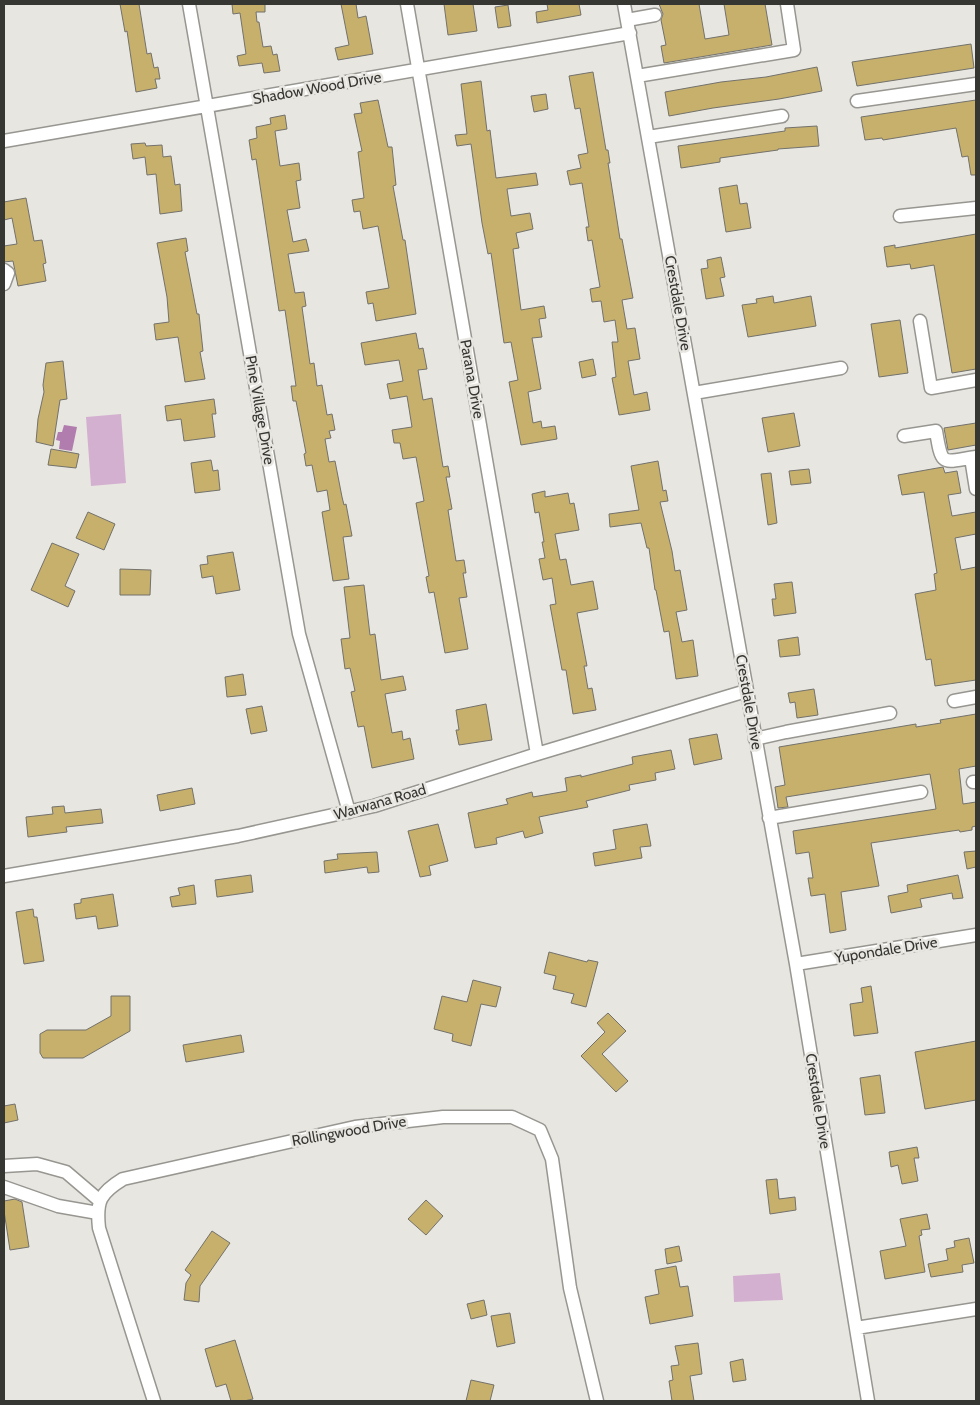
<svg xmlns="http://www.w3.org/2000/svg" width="980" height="1405" font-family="Cabin,sans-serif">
<rect width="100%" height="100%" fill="#e8e6e0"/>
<path fill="#d3b0d0" d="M121,414L126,483L91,486L86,417Z
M780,1273L783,1300L734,1302L733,1276Z"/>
<path fill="#b17dae" d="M64,425L77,427L72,451L59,449L60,441L56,440L58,432H62Z"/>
<path fill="#c6b06b" stroke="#73716c" d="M120,4H139L147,54L151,53L154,68L158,67L160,79H155L157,88L136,92L127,31L125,32Z
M232,4H265V12H256L257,22H259L263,47L271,46L273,55L277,54L280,71L264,73L262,63L239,66L237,56L246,54L240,13L233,14Z
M341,4H356L358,18L366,16L373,54L338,60L335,48L349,45Z
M444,4H473L477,31L448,35Z
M547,4H579L581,15L537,23L536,12L548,10Z
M659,4H699L705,39L729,35L724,4H765L772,45L664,63L661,46L666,45L661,20L663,14Z
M508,5L511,26L498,28L495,7Z
M971,44L974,68L857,86L852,62Z
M817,67L822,91L779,99L713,108L669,116L665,92L721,82L766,77Z
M593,72L606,150H608L610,163H608L620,239H622L633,298L622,300L627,329L635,328L640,359L628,361L634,395L647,392L650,410L619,415L612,378L616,377L612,342H618L615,320L604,322L601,301L592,302L590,289L600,287L592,240L588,241L586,227H589L582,183L570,185L567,171L581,168L578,155L588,153L580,108L575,109L569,76Z
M481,81L487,131L490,130L496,178L536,173L538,185L507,189L511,216L530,213L533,229L516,233L519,248L513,249L521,310L544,306L546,318L539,319L542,337L532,338L541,389L528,392L533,423L541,421L542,428L555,426L557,439L521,445L509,382L518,380L511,342L504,343L491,253L488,254L482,223L471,144L457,146L455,135L467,134L461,84Z
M546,94L548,109L534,112L531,96Z
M378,100L388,147H392L396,185L393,186L403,240H405L416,314L376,321L373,303L368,304L366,292L389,288L378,226L363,229L360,211L354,212L352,200L364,198L358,152L362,151L354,114L362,113L360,103Z
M976,100V175H971L968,156L962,157L956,128L883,140L882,138L865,140L861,117Z
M285,115L287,129L275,131L280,166L299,163L301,180L296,181L300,208L287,210L293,242L306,239L309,251L288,254L295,293L304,292L306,306L302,307L310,364L314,363L317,386L322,385L327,415L332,414L335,430L329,431L331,438L325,439L329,462L335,461L342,497L344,505L346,504L352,536L343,537L349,579L333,581L322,512L330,510L327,490L317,492L312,465L306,466L304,454L306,453L296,401H293L291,386H296L285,310L279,311L256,159L252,160L249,140L257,138L256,127L271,124L270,118Z
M817,126L819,146L778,149V150L720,158V162L681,168L678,146L785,131V128Z
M145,143L146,146L162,145L163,157L171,156L175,185L180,184L182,211L160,214L156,174L147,175L145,157L133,159L131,144Z
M737,185L740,204L747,203L751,228L726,232L719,188Z
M26,198L34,241L42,240L46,263L43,264L46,281L18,286L13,261L4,262V246L17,244L12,218L4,220V202Z
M976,234V369L952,373L934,265L911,269L910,264L887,267L884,247L895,245V248Z
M186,238L188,251L185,252L197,314H199L203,351L200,352L205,379L185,382L178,337L156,340L154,324L169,322L167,297L157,243Z
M721,257L725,277L720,278L724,296L706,299L701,269L708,268L707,260Z
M773,296L774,303L811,296L816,326L748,337L742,305L757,303L756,299Z
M900,320L908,373L879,377L871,324Z
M416,333L419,349L423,348L427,369L418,370L423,400L432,398L443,467L448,466L450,477H446L452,509L448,510L456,561L464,560L466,573H463L467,597L459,598L468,649L445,653L434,592L429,593L426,577L429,576L416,503L424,501L416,457L403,459L400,443H394L392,430L412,427L407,396L390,399L387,384L403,381L399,360L365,365L361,343Z
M593,359L596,375L582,378L579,362Z
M63,361L67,399L60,400L53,446L36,442L38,419L44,392L43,385L46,363Z
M214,399L216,414H212L215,437L184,441L181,419L167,421L165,406Z
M794,413L800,446L768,452L762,418Z
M976,423V445L948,450L944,428Z
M51,449L79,454L76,468L48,465Z
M211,460L213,471L218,470L220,490L195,493L191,463Z
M658,461L663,491L666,490L668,501L660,502L672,551L675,571L680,570L687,610L676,612L682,642L693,640L698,676L676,679L669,631L664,632L656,590H655L649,548H647L641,523L610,527L609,514L639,510L631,466Z
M943,467L945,473L957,471L961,493L948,495L952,516L976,512V534L955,538L961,570L976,567V680L935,686L931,659L926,660L915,594L936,590L934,574L937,573L924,492L902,495L898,475Z
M809,469L811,483L791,485L789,471Z
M771,473L777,523L768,525L761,474Z
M545,491V497L568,493L570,504L574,503L579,530L555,534L560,560L566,559L571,585L593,581L598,609L577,613L587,666H584L588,689L592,688L596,710L573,714L566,670H562L550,605L556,604L552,578L543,580L539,559L545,558L542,542H544L539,512L535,513L532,494Z
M88,512L115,524L104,550L76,538Z
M52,543L79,554L65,586L75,591L68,607L31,590Z
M233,552L240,590L216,594L213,576L202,578L200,565L208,564L207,556Z
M120,569L151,570L150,595H120Z
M792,582L796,613L774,616L772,599H776L774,584Z
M364,585L370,635L375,634L381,680L403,676L406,690L385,694L392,733L402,731L403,740L410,738L414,759L372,768L364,726L358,727L351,692L355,691L350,668L345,669L341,639L350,638L344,587Z
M798,637L800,655L780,657L778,640Z
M243,674L246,695L227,697L225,677Z
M814,689L818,715L797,718L795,702L790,703L788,693Z
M486,704L492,740L459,745L456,730H459L456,710Z
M262,706L267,731L251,734L246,709Z
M976,714V766L959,769L963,804L976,802V826L972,827V830L960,832L959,830L871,843L879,886L841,892L846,930L830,933L825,894L811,896L808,878H813L809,852L796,854L793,831L936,809L930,774L786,797L788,807L778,808L775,787L785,785L779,747L916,724V727L941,723L940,720Z
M717,734L722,759L694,765L689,739Z
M671,750L675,769L655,773L656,780L629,785L630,790L586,801L588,807L539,817L543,833L525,838L523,831L496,838L497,844L475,848L468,813L508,804L506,799L532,792L533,797L567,791L565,778L581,775V777L633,764L632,757Z
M192,788L195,804L160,811L157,795Z
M64,806L65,813L101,809L103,823L66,827L67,832L28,837L26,817L53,814L52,807Z
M438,824L448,861L429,866L431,875L420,877L408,831Z
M647,824L651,846L640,847L642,858L595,866L593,853L616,849L613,830Z
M976,851V867L967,869L964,852Z
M377,852L379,872L368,873L367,867L325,873L324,861L338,859L337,854Z
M251,875L253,892L217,897L215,880Z
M958,875L963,898L953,899L952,893L920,899L922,907L891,913L888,896L908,892L907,885Z
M194,885L196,904L172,907L170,897L180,895L178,888Z
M113,894L118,926L98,929L96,916L76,919L74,904L81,903V899Z
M33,909L34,917H37L44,961L24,964L16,912Z
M549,952L587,962L588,960L598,962L586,1007L571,1003L574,994L553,989L556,976L544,973Z
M473,980L501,987L496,1007L481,1004L471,1046L452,1041L453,1034L434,1029L442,996L467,1002Z
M871,986L878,1033L854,1036L850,1004L863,1002L861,988Z
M111,996H130V1031L83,1058H43L40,1053V1034L47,1030H86L111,1016Z
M608,1013L626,1031L602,1054L628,1081L616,1092L581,1056L605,1032L597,1023Z
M241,1035L244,1052L186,1062L183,1045Z
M976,1041V1100L925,1109L915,1052Z
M880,1075L885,1113L865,1115L860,1078Z
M15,1104L18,1120L4,1123V1106Z
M917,1147L919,1158H914L918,1181L902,1184L898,1165L891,1167L889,1152Z
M777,1179L779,1199L795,1197L796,1210L770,1214L766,1180Z
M15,1199L22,1202L29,1247L10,1250L4,1211V1201Z
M426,1200L443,1216L426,1235L408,1219Z
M927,1214L930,1229L921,1230L922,1235L919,1236L925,1272L885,1279L880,1251L906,1246L900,1219Z
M212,1231L230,1243L200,1286L199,1302L184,1300L186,1283L191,1275L185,1270Z
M969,1238L974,1263L962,1265L963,1272L931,1277L928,1264L948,1260L946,1249L955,1247L954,1241Z
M679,1246L682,1261L667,1264L665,1249Z
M676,1266L680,1287L688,1286L693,1316L650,1324L645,1297L659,1294L655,1270Z
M484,1300L487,1315L471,1319L467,1304Z
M510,1313L515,1343L497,1347L491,1316Z
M235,1340L253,1399L244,1401H231L226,1384L216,1387L205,1349Z
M698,1343L702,1374L690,1376L694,1401H672L669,1381L673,1380L671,1366L679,1365L675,1346Z
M743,1359L746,1380L733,1382L730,1362Z
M471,1380L494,1385L490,1401H466Z"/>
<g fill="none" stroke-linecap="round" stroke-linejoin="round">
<g stroke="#979690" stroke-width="15">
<path id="minor" d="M189,4L299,634L349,812
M407,4L537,754
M624,4L796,964L868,1401
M627,20L655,15
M637,76L794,50L787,4
M857,101L976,84
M648,137L782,116
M4,141L630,33
M900,216L976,208
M4,270L8,273L4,284
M920,321L931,388L976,380
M694,393L841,368
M904,436L936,431C942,468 942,462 976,457
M971,458L976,489
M954,701L976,697
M755,739L786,732L890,713
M973,782H976
M769,818L921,792
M4,876L238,836L374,806L537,754L746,691
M796,964L976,935
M4,1166L37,1164L66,1172L100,1201
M4,1187L58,1206L98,1213
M856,1328L976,1309
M154,1401L99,1228C96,1201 100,1193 123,1179L355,1127L443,1117H512L540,1130L552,1159L570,1288L597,1401"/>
</g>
<use href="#minor" stroke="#fff" stroke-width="12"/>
</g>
<g text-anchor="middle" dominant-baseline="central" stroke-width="5" stroke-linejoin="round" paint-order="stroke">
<g font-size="15" fill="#363633" stroke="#e8e6e0">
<text transform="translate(317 88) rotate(-10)">Shadow Wood Drive</text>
<text transform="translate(678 303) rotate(80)">Crestdale Drive</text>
<text transform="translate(472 379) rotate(80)">Parana Drive</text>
<text transform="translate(260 410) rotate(80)">Pine Village Drive</text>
<text transform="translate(749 702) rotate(80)">Crestdale Drive</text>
<text transform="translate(380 802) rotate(-16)">Warwana Road</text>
<text transform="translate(886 950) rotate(-9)">Yupondale Drive</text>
<text transform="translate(818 1101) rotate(81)">Crestdale Drive</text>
<text transform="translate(349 1131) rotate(-10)">Rollingwood Drive</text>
</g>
</g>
<rect width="980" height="1405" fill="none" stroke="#363633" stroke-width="10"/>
</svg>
